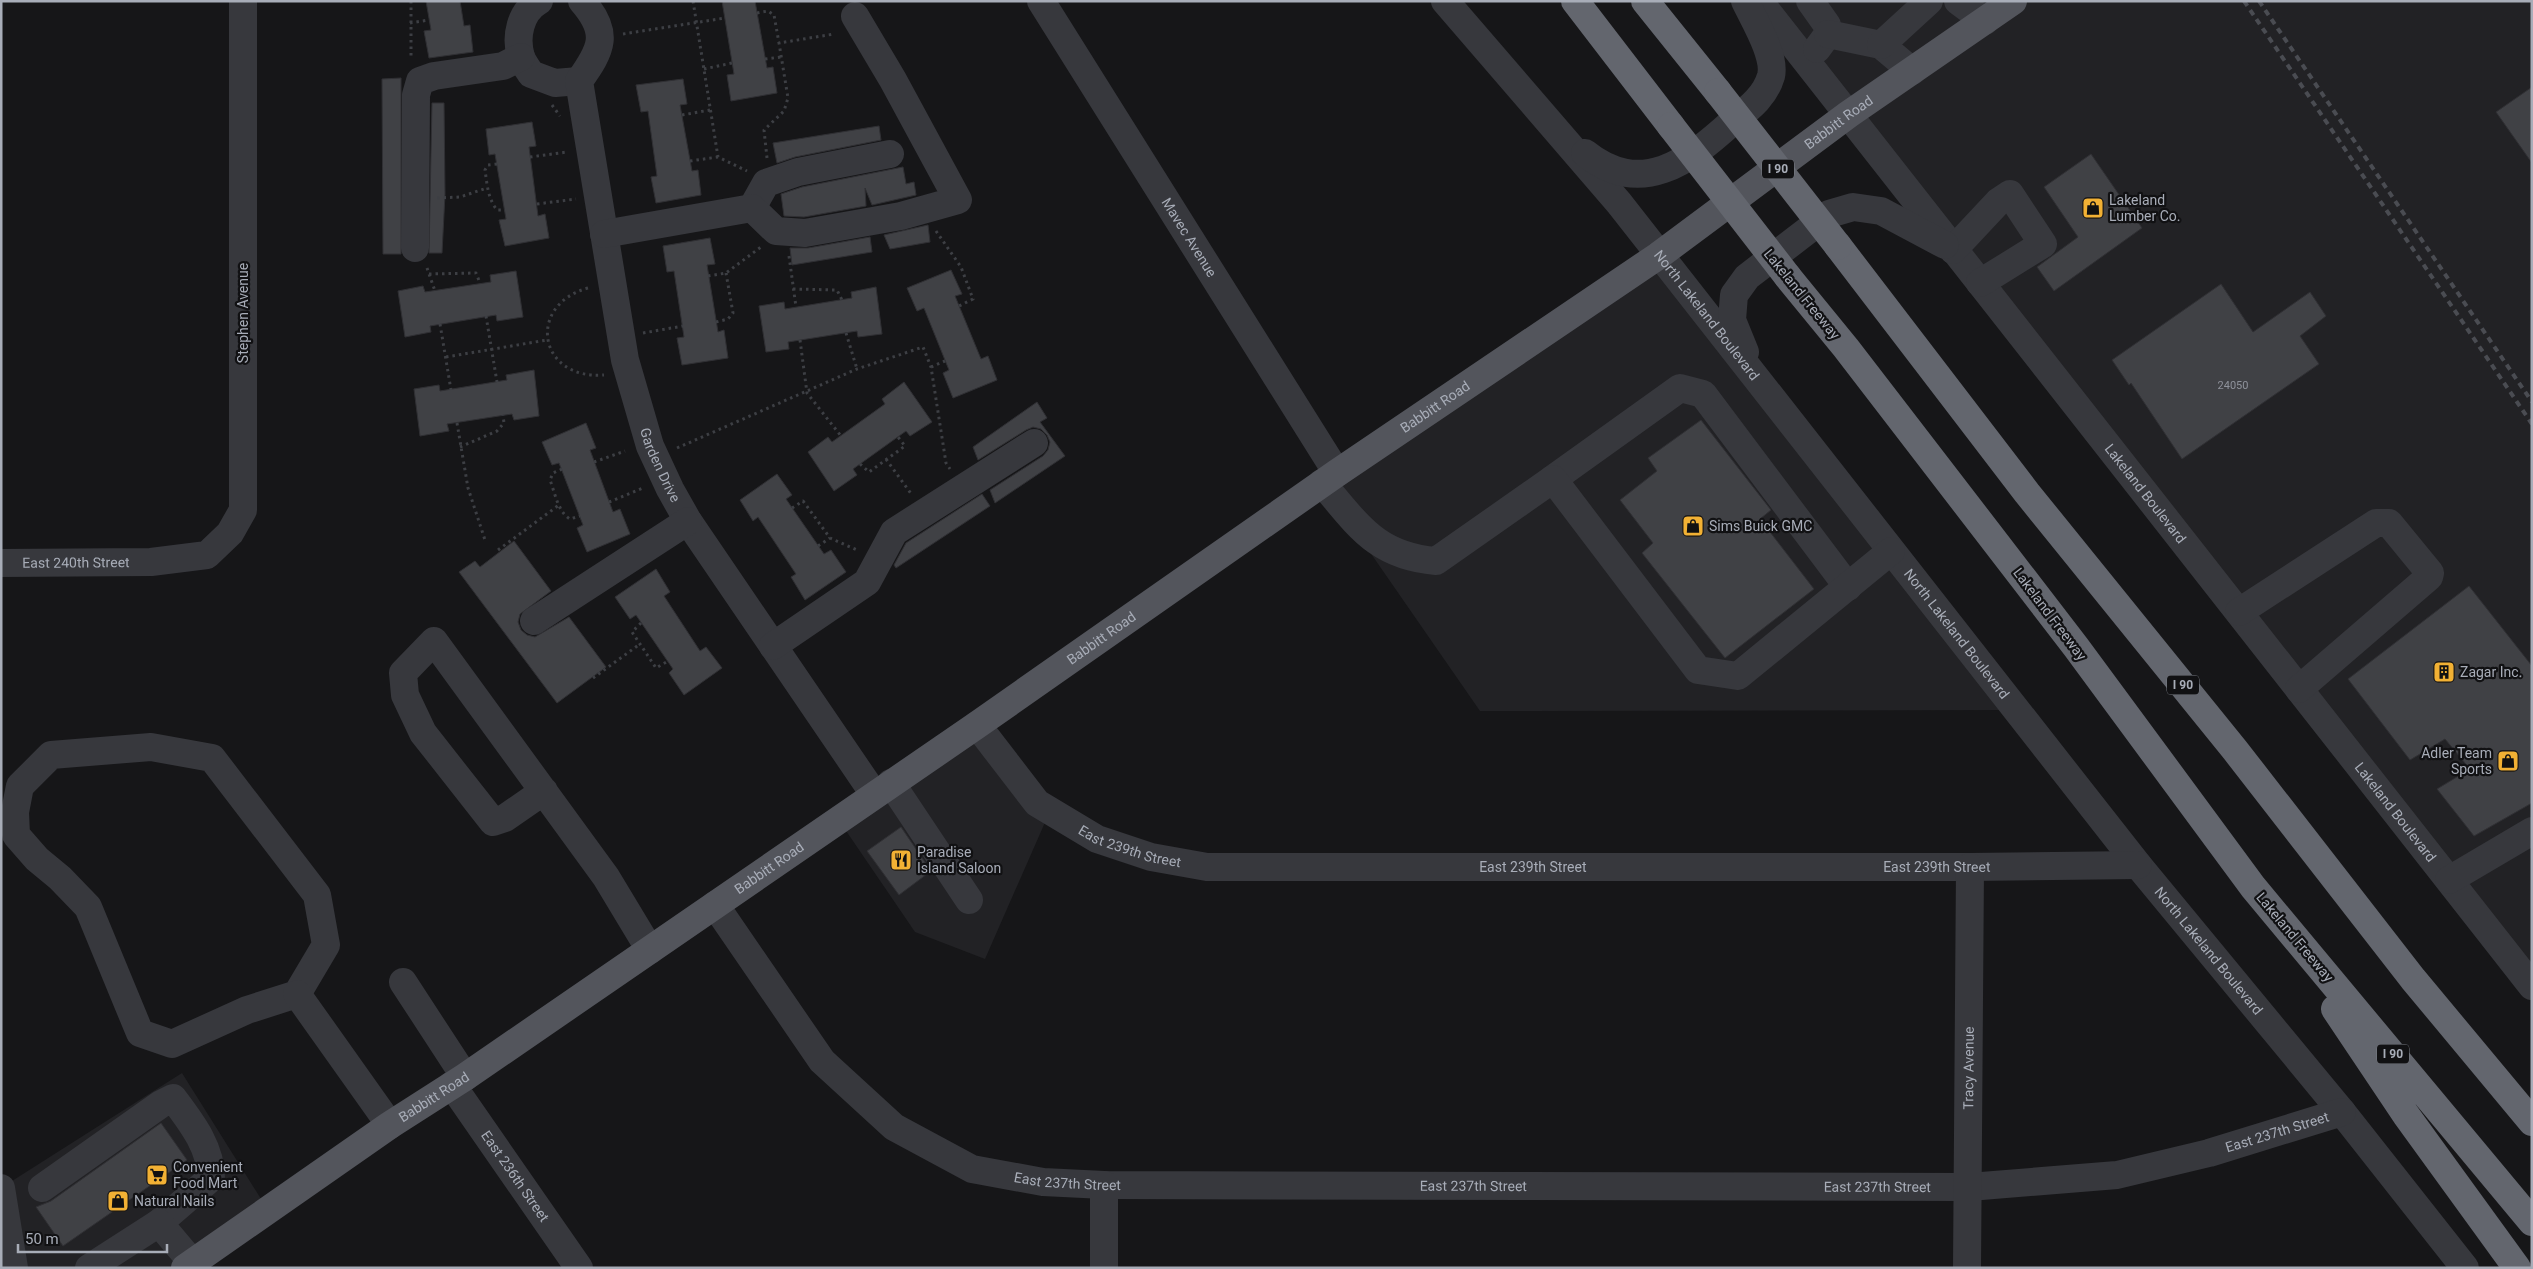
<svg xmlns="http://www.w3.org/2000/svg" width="2533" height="1269" font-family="Roboto,sans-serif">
<rect width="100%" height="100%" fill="#161618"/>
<path fill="#222225" d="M1759,1H2532V986Z
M1658,256L2017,710L1480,711L1322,483Z
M977,725L1050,811L985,959L915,932L838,819Z
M182,1073L268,1210L185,1268H14L1,1188Z"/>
<path fill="#404145" stroke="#303034" d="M426,1H460L464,26L470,25L473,52L429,58L424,31L431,30Z
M722,1H755L767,68L773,67L777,93L731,101L727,75L734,74Z
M401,78V254H383L382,79Z
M683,79L687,104L680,105L692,171L698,170L701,195L656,203L651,177L657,176L648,111L641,112L636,85Z
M2532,87V163L2496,112Z
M432,103H444L445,194L442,253H429Z
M532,122L536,146L529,147L538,216L545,214L549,238L505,246L499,220L506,219L495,154L489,155L486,129Z
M879,126L881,140L795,157L777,163L773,143Z
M2091,154L2142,228L2054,291L2037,267L2078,237L2044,187Z
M903,167L906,184L914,182L916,195L872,205L865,188L866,206L804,217L784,216L781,194L802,187Z
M928,225L930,242L890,249L884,235Z
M870,237L872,252L792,265L790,248H808Z
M710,238L715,264L707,265L718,332L724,330L728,358L682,365L677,338L684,337L674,271L667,272L663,246Z
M951,270L962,294L955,296L981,359L988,356L997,380L953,398L943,373L949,370L924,308L917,311L907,288Z
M516,271L523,317L497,321L496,315L430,326L431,332L405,337L398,291L423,286L425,292L491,282L490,275Z
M2221,284L2253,332L2310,292L2326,316L2300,336L2319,364L2182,459L2131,383L2129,385L2112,360Z
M876,287L882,334L858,337L857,331L788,342L789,349L766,352L759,306L784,302L785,309L852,298L851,292Z
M534,370L539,416L514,420L512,414L447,424L449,431L420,436L414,389L439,385L440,391L507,380L506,375Z
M904,382L932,422L910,436L906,431L853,469L857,475L834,491L808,452L828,437L832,442L885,404L882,399Z
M1037,402L1047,418L1040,422L1065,456L995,503L990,490L1043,456L1048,450L1050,442L1047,435L1041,429L1033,427L1026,430L978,460L973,447Z
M1701,420L1771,510L1760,519L1814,589L1725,658L1642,553L1653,543L1620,500L1657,471L1648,458Z
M586,423L596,448L590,450L613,512L620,509L630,534L587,552L577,528L583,525L559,463L552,465L542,442Z
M777,474L792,495L786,499L824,554L831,550L846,572L805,600L791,577L796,574L758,517L753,521L740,500Z
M982,494L990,506L896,568L894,565L906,543Z
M514,541L551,591L520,614L518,622L521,630L527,635L535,637L569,617L606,667L557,703L459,572L475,561L480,567Z
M656,569L670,592L664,596L700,651L706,647L722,668L684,695L669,673L673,669L636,615L630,619L615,597Z
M2469,586L2532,666V803L2474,836L2437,789L2470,769L2445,739L2410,760L2348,679Z
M901,827L931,871L899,895L867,851Z
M161,1123L187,1160L63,1246L36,1207L51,1201Z"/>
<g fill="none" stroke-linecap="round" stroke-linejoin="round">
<path stroke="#3d3f44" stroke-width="3" stroke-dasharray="2.5 4" stroke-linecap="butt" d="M411,1V59
M693,1L718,157L747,171
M757,13L768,11L774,15L779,43
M410,23L429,20
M623,34L725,18
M765,59L781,57
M704,69L732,63
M552,105L560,116
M682,115L710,110
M530,157L567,152
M767,158L764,130L784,111L788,98L779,43L834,34
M690,161L718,157
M497,164L488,165L485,170C487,184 488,199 497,210H505
M437,198L460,197L487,188
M537,204L576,199
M936,231L961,267L973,299L959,306
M789,256L796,307
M427,268L435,291
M429,274L476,273L480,283
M708,276L726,273L761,247
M588,288C526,305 538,380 604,375
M793,289L837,290L842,300
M486,316L497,382
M716,322L728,319L733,313L726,273
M440,324L451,390
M643,333L683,326
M846,333L857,369
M800,340L807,393L841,436
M446,357L547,340
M931,367L945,361
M457,423L468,488L485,540
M460,447L497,431L504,423L503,415
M677,448L857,369L923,347L931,367L946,463L950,469
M886,459L912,495
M594,462L625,451
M860,464L869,472L905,446L898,437
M562,469L553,473L550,480C555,493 558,512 570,519L580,516
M609,502L643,488
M792,508L803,501L830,538L857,550
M818,546L830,538
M498,550L559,505
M641,623L632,632L656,668L668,661
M593,678L640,644"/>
<g stroke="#37383d" stroke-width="28">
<path d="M539,1C520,12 515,37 521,57C523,63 528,69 531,74L555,83L579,81"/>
<path id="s1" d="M582,1C610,33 602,49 579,81L625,360L650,446L670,489L688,521L874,794"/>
<path id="s2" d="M1041,1L1337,473"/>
<path id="s3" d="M1445,1L1619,203L2138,865L2342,1112L2465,1268"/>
<path id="s4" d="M1759,1L2532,986"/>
<path d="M1810,1L1827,25L1828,34L1817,49"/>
<path d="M1958,1L1985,21"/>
<path d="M1828,34L1881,45L1912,71"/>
<path d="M1881,45L1929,1"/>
<path d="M1585,153C1641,198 1688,162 1732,122C1748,109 1765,97 1771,76C1776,56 1754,20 1745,1"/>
<path d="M752,208L766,183L798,172L890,154"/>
<path d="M604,234L752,208L776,231L805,233L901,216L958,200L893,80L855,16"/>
<path d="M415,248L416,95L420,81L434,76L503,66L521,57"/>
<path d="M1953,250L1998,202L2010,194L2043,244L1980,283"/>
<path d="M1745,352L1732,320L1734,295L1747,277L1829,214L1853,207L1881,211L1945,245"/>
<path d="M1553,479L1680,388L1703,394L1848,587"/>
<path d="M1322,483C1358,525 1376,556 1436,561L1553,479L1698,670L1738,676L1891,551"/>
<path id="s5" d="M1,563L151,562L207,555L230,533L243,510V1"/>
<path d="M2239,612L2376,523H2389L2430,573L2429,577L2299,689"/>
<path d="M534,621L688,521"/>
<path d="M773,646L867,582L894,532L1034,443"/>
<path id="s6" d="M977,725L1037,803L1097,839L1151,857L1207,867H1970L2138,865"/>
<path d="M151,747L212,758L317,895L326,945L297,994L247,1010L172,1044L140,1033L88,907L60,878L37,859L16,835L15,812L20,786L51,755Z"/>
<path d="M891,783L969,900"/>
<path d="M544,791L505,818L493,822L423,733L405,695L403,673L434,641L606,877L650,950"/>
<path d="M2449,880L2532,831"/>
<path id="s7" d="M715,905L822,1061L894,1127L972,1169L1043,1182L1104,1185L1969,1187L2117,1175L2209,1153L2342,1112"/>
<path d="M403,982L465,1077"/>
<path d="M297,994L390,1125"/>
<path id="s8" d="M452,1085L579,1268"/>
<path d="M1104,1185V1268"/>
<path d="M1,1188L14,1268"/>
<path d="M42,1188L161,1104L173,1098C191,1122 211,1147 211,1178L159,1223"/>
<path d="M89,1268L159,1223L197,1268"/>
<path id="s9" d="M1967,1268L1970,867"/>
</g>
<path stroke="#53555c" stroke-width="28" id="s10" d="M185,1268L390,1125L465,1077L977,725L1337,473L1658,256L1849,114L2013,1"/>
<path stroke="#63666e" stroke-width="28" d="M1575,1L1671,126
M1645,1L1718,92
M1838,246L2027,493L2235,750L2413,979L2532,1122
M1788,277L1846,348L2076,647L2253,887L2532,1222
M2335,1009L2406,1115L2517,1268"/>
<path stroke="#4a4c52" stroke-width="4" stroke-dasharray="6 5" stroke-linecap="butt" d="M2244,1L2532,424
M2259,1L2532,402"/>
<path stroke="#63666e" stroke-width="28" d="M1718,92L1838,246
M1671,126L1788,277"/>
</g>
<defs>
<g id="shop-square" transform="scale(1.125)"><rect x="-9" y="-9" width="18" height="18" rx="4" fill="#f2b134" stroke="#111113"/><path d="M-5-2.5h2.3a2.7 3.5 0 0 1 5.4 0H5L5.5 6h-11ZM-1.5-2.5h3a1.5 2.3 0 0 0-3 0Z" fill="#111"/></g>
<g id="building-square" transform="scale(1.125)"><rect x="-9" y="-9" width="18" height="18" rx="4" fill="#f2b134" stroke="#111113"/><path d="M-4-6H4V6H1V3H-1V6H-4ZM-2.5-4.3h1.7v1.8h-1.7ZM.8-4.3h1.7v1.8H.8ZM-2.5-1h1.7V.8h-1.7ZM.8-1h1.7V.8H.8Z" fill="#111"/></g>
<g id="restaurant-square" transform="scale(1.125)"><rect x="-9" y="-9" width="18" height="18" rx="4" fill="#f2b134" stroke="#111113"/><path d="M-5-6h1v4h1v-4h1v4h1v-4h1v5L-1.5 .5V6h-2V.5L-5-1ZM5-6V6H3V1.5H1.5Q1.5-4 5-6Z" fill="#111"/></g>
<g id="supermarket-square" transform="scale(1.125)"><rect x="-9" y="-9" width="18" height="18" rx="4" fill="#f2b134" stroke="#111113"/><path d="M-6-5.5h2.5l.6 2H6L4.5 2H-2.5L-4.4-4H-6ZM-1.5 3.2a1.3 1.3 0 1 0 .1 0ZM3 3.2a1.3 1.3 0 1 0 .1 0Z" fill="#111"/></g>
</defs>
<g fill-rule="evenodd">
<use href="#shop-square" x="2093" y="208"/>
<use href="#shop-square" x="1693" y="526"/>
<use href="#building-square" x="2444" y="672"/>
<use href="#shop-square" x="2508" y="761"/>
<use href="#restaurant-square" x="901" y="860"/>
<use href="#supermarket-square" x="157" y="1175"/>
<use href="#shop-square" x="118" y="1201"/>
</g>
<g text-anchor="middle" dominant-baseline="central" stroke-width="4.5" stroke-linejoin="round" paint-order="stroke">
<g font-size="11" fill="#8e929b">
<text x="2233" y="385">24050</text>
</g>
<g fill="#111113" stroke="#7b7e86" stroke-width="1">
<rect x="1762" y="159.5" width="32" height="19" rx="4"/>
<rect x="2167" y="675.5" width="32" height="19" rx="4"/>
<rect x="2377" y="1044.5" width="32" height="19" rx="4"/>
</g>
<g font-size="12" font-weight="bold" fill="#a8adb8">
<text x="1778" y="169">I 90</text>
<text x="2183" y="685">I 90</text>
<text x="2393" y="1054">I 90</text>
</g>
<g font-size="14" fill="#a8adb8" stroke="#111113">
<text stroke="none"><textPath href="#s10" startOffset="2012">Babbitt Road</textPath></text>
<text stroke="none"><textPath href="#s2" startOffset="279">Mavec Avenue</textPath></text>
<text transform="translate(1802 294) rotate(51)">Lakeland Freeway</text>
<text transform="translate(243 313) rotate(-90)">Stephen Avenue</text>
<text stroke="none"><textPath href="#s3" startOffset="409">North Lakeland Boulevard</textPath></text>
<text stroke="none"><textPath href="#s10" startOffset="1518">Babbitt Road</textPath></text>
<text stroke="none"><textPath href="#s1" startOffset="484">Garden Drive</textPath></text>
<text stroke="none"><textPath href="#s4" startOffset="626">Lakeland Boulevard</textPath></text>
<text stroke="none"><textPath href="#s5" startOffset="75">East 240th Street</textPath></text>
<text transform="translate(2050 614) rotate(53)">Lakeland Freeway</text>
<text stroke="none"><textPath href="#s3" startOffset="814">North Lakeland Boulevard</textPath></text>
<text stroke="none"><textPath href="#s10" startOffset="1112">Babbitt Road</textPath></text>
<text stroke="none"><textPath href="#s4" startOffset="1031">Lakeland Boulevard</textPath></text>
<text stroke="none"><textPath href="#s6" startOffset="202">East 239th Street</textPath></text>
<text stroke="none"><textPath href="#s6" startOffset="608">East 239th Street</textPath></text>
<text stroke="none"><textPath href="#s6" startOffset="1012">East 239th Street</textPath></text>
<text stroke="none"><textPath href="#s10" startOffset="708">Babbitt Road</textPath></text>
<text transform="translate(2295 937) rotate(50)">Lakeland Freeway</text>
<text stroke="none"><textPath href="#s3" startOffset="1219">North Lakeland Boulevard</textPath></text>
<text stroke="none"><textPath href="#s9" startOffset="200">Tracy Avenue</textPath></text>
<text stroke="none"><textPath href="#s10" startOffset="302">Babbitt Road</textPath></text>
<text stroke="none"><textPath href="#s7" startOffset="1688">East 237th Street</textPath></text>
<text stroke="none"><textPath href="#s8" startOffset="111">East 236th Street</textPath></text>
<text stroke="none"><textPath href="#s7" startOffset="472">East 237th Street</textPath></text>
<text stroke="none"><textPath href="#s7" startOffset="878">East 237th Street</textPath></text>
<text stroke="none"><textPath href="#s7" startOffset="1282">East 237th Street</textPath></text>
</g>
<g font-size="14" fill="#a8adb8" stroke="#111113" text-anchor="start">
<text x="2109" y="200">Lakeland<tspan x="2109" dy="16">Lumber Co.</tspan></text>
<text x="1709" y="526">Sims Buick GMC</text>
<text x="2460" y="672">Zagar Inc.</text>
<text x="2492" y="753" text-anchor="end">Adler Team<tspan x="2492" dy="16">Sports</tspan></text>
<text x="917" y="852">Paradise<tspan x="917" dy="16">Island Saloon</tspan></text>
<text x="173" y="1167">Convenient<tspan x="173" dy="16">Food Mart</tspan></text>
<text x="134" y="1201">Natural Nails</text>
</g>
</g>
<rect width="2533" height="1269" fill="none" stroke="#a8adb8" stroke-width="5"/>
<path d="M18 1244v8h149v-8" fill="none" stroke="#a8adb8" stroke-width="2.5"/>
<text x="25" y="1244" font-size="15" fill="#a8adb8" stroke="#111113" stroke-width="4" paint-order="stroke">50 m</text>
</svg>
